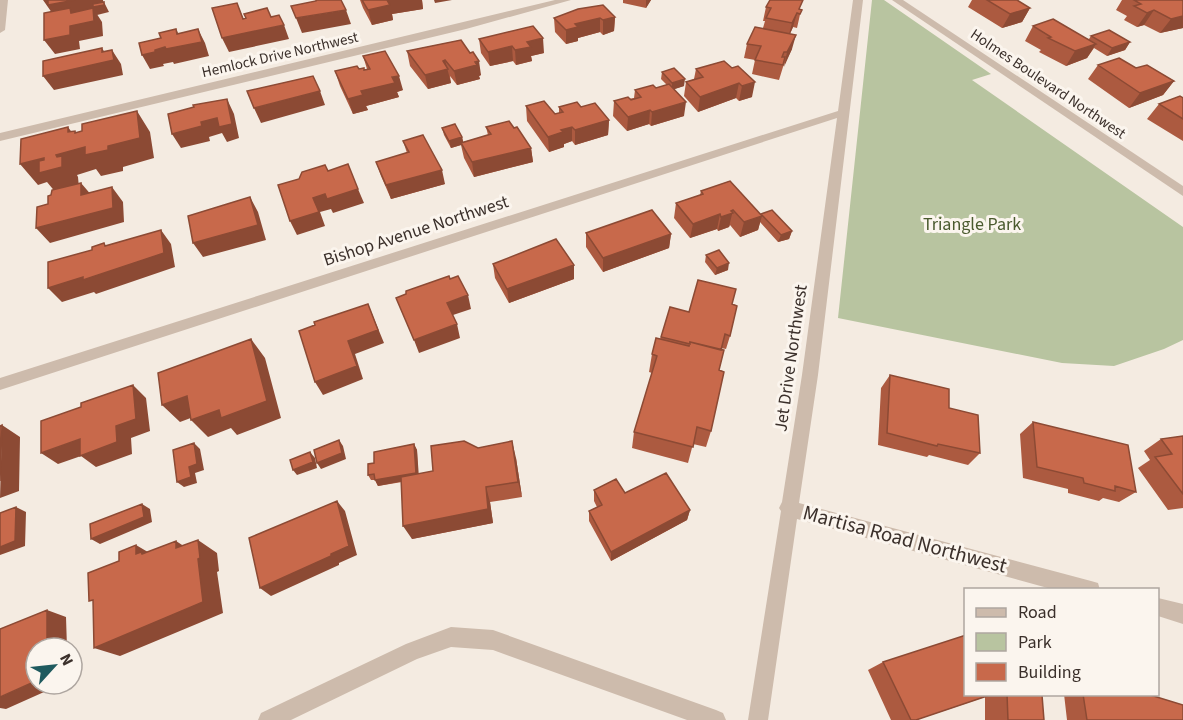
<svg xmlns="http://www.w3.org/2000/svg" width="1183" height="720" font-family="'Source Sans 3',sans-serif">
<rect width="100%" height="100%" fill="#f4ebe1"/>
<path fill="#b8c4a0" d="M872,0H884L991,74L972,80L1183,227V340L1164,349L1114,366L1062,363L838,318Z"/>
<g fill="none" stroke-linecap="round" stroke-linejoin="round">
<path fill="#cdbbac" fill-rule="evenodd" d="M0,0H8L5,30L0,33Z
M555,0H571L466,29L0,141V133Z
M853,0H863L818,375L799,503L1091,581L1098,583L1100,590H1055L797,519L768,720H748L781,511L779,508L782,502L802,375L837,118L0,390V378L838,111Z
M1158,598L1183,604V624L1158,616Z
M451,627L493,630L716,710L723,713L726,720H687L493,650L451,647L417,659L291,720H258L261,713L406,644Z"/>
<path fill="#cdbbac" fill-rule="evenodd" d="M892,0H903L1183,186V196Z"/>
</g>
<path fill="#ac5a40" d="M360,0H422L423,9L392,14L393,20L372,25L363,8Z
M623,0H651L646,8L623,3Z
M972,0H1017L1030,8L1022,22L1002,28L968,7Z
M1122,0H1182L1183,1V28L1160,33L1144,25L1137,27L1124,20L1127,16L1116,10Z
M766,7L801,10L797,28L793,27L790,34L792,49L783,67L779,80L752,74L755,60L744,58L747,44L763,28L765,21H763Z
M615,17L614,31L603,35L600,32L578,38V41L566,44L555,32L554,18Z
M1033,26L1089,39L1091,36L1130,42L1125,50L1107,56L1094,48L1087,58L1066,66L1039,52L1041,50L1025,41Z
M479,39L544,53L531,56L532,61L516,65L513,61L490,66L481,53Z
M461,40L481,75L479,76L480,79L457,85L450,76L451,83L428,89L410,66L407,51Z
M363,56L403,90L397,92L399,97L366,106L368,110L353,114L340,86L335,71L367,69Z
M724,61L752,97L739,101L736,98L698,112L684,96L686,82L694,79L696,69Z
M1098,65L1136,68L1174,81L1163,95L1129,108L1088,79Z
M662,72L684,86L674,89L684,116L651,126L649,124L627,131L613,116L614,101L634,98L635,90L656,88L667,85L661,79Z
M1183,98V141L1147,119L1159,104Z
M526,106L555,114L559,113V107H581L609,120L608,135L575,145L572,141L564,144V147L549,152L527,121Z
M486,127L514,128L531,148L533,162L474,177L464,158L461,145L451,148L444,135L442,128L462,137L463,142L488,135Z
M403,141L445,184L391,199L381,176L376,162L407,153Z
M701,191L761,215V214L792,231L789,239L778,242L760,222L758,230L740,237L730,225L729,227L718,231L717,229L690,238L674,218L676,203L700,195Z
M586,233L671,234L669,248L603,272L586,247Z
M706,255L728,270L715,275L705,262Z
M493,264L574,265V279L509,303L495,278Z
M732,304L730,336L726,349L721,348L711,431L706,447L693,444L688,463L632,448L634,432L652,373L649,372L652,354L660,339L661,337L689,312Z
M890,375L949,408L980,453L968,465L929,455L927,457L878,445L881,388Z
M1033,422L1136,492L1119,502L1103,498L1099,501L1068,493V489L1023,478L1020,434Z
M1183,436V508L1168,510L1138,468L1150,460L1144,451L1161,439Z
M414,444L417,450L418,474L433,471L478,448L516,458L522,497L490,502L493,523L412,539L402,482L378,486L375,480H371L368,475L374,463Z
M594,490L690,510L687,520L611,561L589,521V511L597,507L594,501Z
M883,662L966,694H1041L1044,720H985V697L916,720H891L868,670Z
M1064,694H1147L1183,720H1067Z"/>
<path fill="#8c4a34" d="M43,0H103L104,5V2L109,12L97,15L93,8L102,22L103,36L79,41L80,49L55,54L44,40L57,20Z
M387,0H422L423,9L392,14L393,20L372,25L368,10Z
M434,0H452L435,3Z
M646,0H651L646,8Z
M237,3L249,32L284,25L289,39L229,52L222,38Z
M1030,8L1022,22L1002,28L1010,14Z
M346,10L351,24L302,33L296,18Z
M1154,10L1144,25L1137,27L1147,13Z
M797,13L793,27L788,38L792,23Z
M1183,16V28L1160,33L1171,19Z
M615,17L614,31L603,35V20Z
M600,18V32L578,38V41L566,44V30L575,24Z
M176,29L184,45L198,29L205,43L209,56L174,64L173,62L163,64L164,66L150,69L142,55L155,50Z
M796,35L792,49L784,67L787,52Z
M543,38L544,53L531,56L532,61L516,65L515,50L527,42Z
M1130,42L1125,50L1107,56L1112,48Z
M1096,44L1087,58L1066,66L1075,51Z
M512,46L513,61L490,66L488,52Z
M102,48L110,61L112,50L121,64L123,75L54,90L43,76L102,52Z
M445,60L451,83L428,89L425,75L443,61Z
M479,61L481,75L479,76L480,79L457,85L454,71Z
M399,76L403,90L397,92L399,97L366,106L368,110L353,114L348,99L361,91L392,77Z
M685,79L684,86L672,90V83Z
M1174,81L1163,95L1129,108L1140,93Z
M755,82L752,97L739,101L742,86Z
M739,83L736,98L698,112L700,97Z
M320,91L325,105L261,123L254,108Z
M227,99L234,114L239,138L227,142L222,133L209,137L210,141L181,148L172,134L201,122Z
M686,102L684,116L651,126L652,112Z
M650,110L649,124L627,131L628,117Z
M137,111L150,132L154,158L123,167V171L101,176L96,169L77,175L78,177L79,188L57,194L47,182L38,185L20,164L44,158L57,157L56,155L68,132V127L83,148L75,133V131L91,151L108,146Z
M609,120L608,135L575,145V130Z
M572,127V141L564,144V147L549,152L548,137L561,130Z
M462,137L464,145L461,143V145L451,148L449,141Z
M531,148L533,162L474,177L472,162Z
M442,170L445,184L391,199L386,185Z
M81,183L93,197L81,195Z
M112,187L123,202L124,222L50,243L36,228Z
M358,189L364,203L333,213L331,209L320,212L325,226L297,235L290,221L313,198L325,194Z
M250,197L258,212L266,240L203,257L193,243Z
M733,210L729,227L718,231L721,217Z
M720,214L717,229L690,238L693,224Z
M762,216L758,230L740,237L744,222Z
M161,230L171,244L175,267L96,294L94,292L62,302L48,288Z
M792,231L789,239L778,242L781,235Z
M671,234L669,248L603,272V258Z
M729,263L728,270L715,275L717,268Z
M574,265V279L509,303L507,289Z
M468,295L471,309L450,316L447,303Z
M368,304L384,343L355,354L363,379L323,395L315,382L348,341Z
M457,324L460,338L419,353L414,340Z
M251,339L265,358L281,418L237,435L231,428L208,437L191,420Z
M133,385L146,398L150,431L131,438L132,454L96,467L81,456L58,464L41,453L116,426Z
M187,396L204,413L180,422L162,405Z
M2,425L20,437L19,491L0,498Z
M339,440L343,446L346,459L321,469L317,463Z
M512,441L516,458L522,497L518,482Z
M194,443L200,449L204,470L195,473L197,483L184,487L177,482L189,467Z
M414,444L417,450L419,478L378,486L375,480Z
M310,452L315,458L317,468L297,475L293,470Z
M486,487L490,502L493,523L412,539L403,526Z
M337,501L345,511L357,555L339,563V565L271,596L260,588Z
M142,504L150,509L152,522L100,544L91,539Z
M16,507L26,512L25,546L0,555V547Z
M690,510L687,520L611,561V552Z
M198,540L217,553L219,571L217,572L223,613L120,656L94,648L198,559Z
M176,541L196,554L176,548Z
M136,545L158,558L136,554Z
M47,610L66,617L67,648H47Z
M36,681V684H62L6,709L0,708V697Z"/>
<path fill="#c8694b" stroke="#8c4a34" stroke-width="1.5" d="M48,0H75L48,5Z
M316,0H341L346,10L296,18L291,6L316,1Z
M362,0H387L390,5L368,10Z
M770,0H803L799,9L802,10L800,14L797,13L792,23L766,18L771,8L766,7Z
M987,0H1017L1030,8L1010,14Z
M1134,0H1182L1183,1V16L1171,19L1154,10L1147,13L1134,6L1141,4Z
M104,2V5L93,7V4Z
M237,3L243,19L246,18L244,14L267,8L271,17L279,15L284,25L222,38L212,8Z
M603,5L615,17L603,20L600,18L575,24L578,27L566,30L554,18L578,9Z
M70,8L71,13L93,8L94,21L70,26V35L44,40V13Z
M1053,19L1096,44L1075,51L1048,38L1051,37L1033,26Z
M533,26L543,38L527,42L531,47L515,50L512,46L488,52L479,39Z
M755,27L796,35L787,52H784L782,57H785L783,65L755,60L761,46L747,44Z
M176,29L177,34L198,29L202,42L166,49L165,47L155,50V52L142,55L139,43L161,38L159,33Z
M1109,30L1130,42L1112,48L1091,36Z
M461,40L470,53L473,52L479,61L475,62L477,65L454,71L445,60L443,61L448,69L425,75L407,51Z
M102,48V52L112,50L114,60L43,76V61Z
M385,51L399,76L392,77L395,83L361,91L363,95L348,99L335,71L357,66L359,69L364,68V70L370,69L363,56Z
M1119,58L1136,68L1147,65L1174,81L1140,93L1098,65Z
M724,61L732,68L738,66L755,82L742,86L739,83L700,97L686,82L703,77L696,69Z
M674,68L685,79L672,83L662,72Z
M313,76L320,91L254,108L247,91Z
M669,84L686,102L652,112L650,110L628,117L614,101L628,97L631,100L641,97L635,90L653,85L656,88Z
M1180,96L1183,98V119L1159,104Z
M227,99L232,124L219,127L217,118L201,122L202,126L172,134L168,114L194,107L193,105Z
M544,101L555,114L563,112L559,107L577,102L581,107L595,103L609,120L575,130L572,127L561,130L563,132L548,137L526,106Z
M137,111L140,138L108,146V150L85,155V147L56,155L57,157L62,156V167L39,173V161L44,160V158L20,164L21,139L68,127V132L75,131V133L82,131V124Z
M509,121L514,128L517,127L531,148L472,162L461,143L491,134L486,127Z
M455,124L462,137L449,141L442,128Z
M423,135L442,170L386,185L376,162L409,152L403,141Z
M348,164L358,189L327,199L325,194L313,198L319,212L290,221L278,185L299,179L302,172L325,165L328,171Z
M730,181L762,216L744,222L733,210L731,211L733,213L721,217L720,214L693,224L676,203L703,194L701,191Z
M81,183V195L112,187L113,208L36,228L37,207L48,204V196L51,195L52,190Z
M250,197L258,225L193,243L188,216Z
M652,210L671,234L603,258L586,233Z
M772,210L792,231L781,235L761,214Z
M161,230L164,253L83,280V277L48,288V262L92,250V247L104,243L105,246Z
M556,239L574,265L507,289L493,264Z
M719,250L729,263L717,268L706,255Z
M449,276L450,279L458,276L468,295L447,303L457,324L414,340L396,298L406,294V291Z
M698,280L736,289L732,304L737,306L730,336L725,334L721,350L690,342V344L661,337L670,307L689,312Z
M368,304L378,330L348,341L357,366L315,382L299,331L315,325L314,322Z
M656,338L689,346L690,342L724,350L719,370L724,372L711,431L697,427L693,447L634,432L657,356L652,354Z
M251,339L267,401L221,418L219,410L191,420L187,396L162,405L158,373Z
M890,375L949,389V408L978,415L980,453L938,444L937,446L887,433Z
M133,385L136,419L116,426L117,442L80,456V439L41,453V421L81,407V403Z
M1033,422L1128,445L1136,492L1115,486V491L1084,483L1083,478L1037,467Z
M2,425L0,481V426Z
M1183,436V494L1155,457L1172,454L1161,439Z
M339,440L342,453L317,463L314,450Z
M464,441L478,448L512,441L518,482L486,487L488,509L403,526L401,477L433,471L431,446Z
M194,443L197,464L189,467L191,477L177,482L173,450Z
M414,444L416,473L375,480L374,474L368,475V464L374,463V452Z
M310,452L313,462L293,470L290,460Z
M666,473L690,510L611,552L589,511L602,505L594,490L616,479L625,493Z
M337,501L349,546L331,554V556L260,588L249,538Z
M142,504L144,517L91,539L90,524Z
M16,507L15,541L0,547V513Z
M198,540L200,558L198,559L203,602L94,648L93,600L89,601L88,573L119,561V552L136,545V554L141,552L142,554L176,541V548Z
M47,610V648H36V681L0,697V629Z
M966,635V694H993L916,720H911L883,662Z
M1007,694L1042,695L1044,720H1008Z
M1083,694H1147L1183,705V720H1087Z"/>
<g text-anchor="middle" dominant-baseline="central" stroke-width="6" stroke-linejoin="round" paint-order="stroke">
<g font-size="15" fill="#3b302b" stroke="#fbf5ee">
<text transform="translate(280 55) rotate(-13)">Hemlock Drive Northwest</text>
<text transform="translate(1048 84) rotate(34)">Holmes Boulevard Northwest</text>
</g>
<g font-size="18" fill="#4a5a2e" stroke="#fbf5ee">
<text x="972" y="224">Triangle Park</text>
</g>
<g font-size="18" fill="#3b302b" stroke="#fbf5ee">
<text transform="translate(416 231) rotate(-18)">Bishop Avenue Northwest</text>
<text transform="translate(791 358) rotate(-82)">Jet Drive Northwest</text>
</g>
<g font-size="21" fill="#3b302b" stroke="#fbf5ee">
<text transform="translate(905 539) rotate(15)">Martisa Road Northwest</text>
</g>
</g>
<rect x="964" y="588" width="195" height="108" fill="#fbf5ee" stroke="#aea6a0" stroke-width="1.5"/>
<rect x="976" y="608" width="30" height="9" fill="#cdbbac" stroke="#aea6a0" stroke-width="1.5"/>
<text x="1018" y="618" font-size="18" fill="#3b302b">Road</text>
<rect x="976" y="633" width="30" height="18" fill="#b8c4a0" stroke="#aea6a0" stroke-width="1.5"/>
<text x="1018" y="648" font-size="18" fill="#3b302b">Park</text>
<rect x="976" y="663" width="30" height="18" fill="#c8694b" stroke="#aea6a0" stroke-width="1.5"/>
<text x="1018" y="678" font-size="18" fill="#3b302b">Building</text>
<g transform="translate(54 666) rotate(63)"><circle r="28" fill="#fbf5ee" stroke="#aea6a0" stroke-width="1.5"/>
<path d="M0-4.5L10 22L0 15L-10 22Z" fill="#1f5a5e"/>
<text y="-9" font-size="16" font-weight="bold" text-anchor="middle" fill="#3b302b">N</text>
</g>
</svg>
